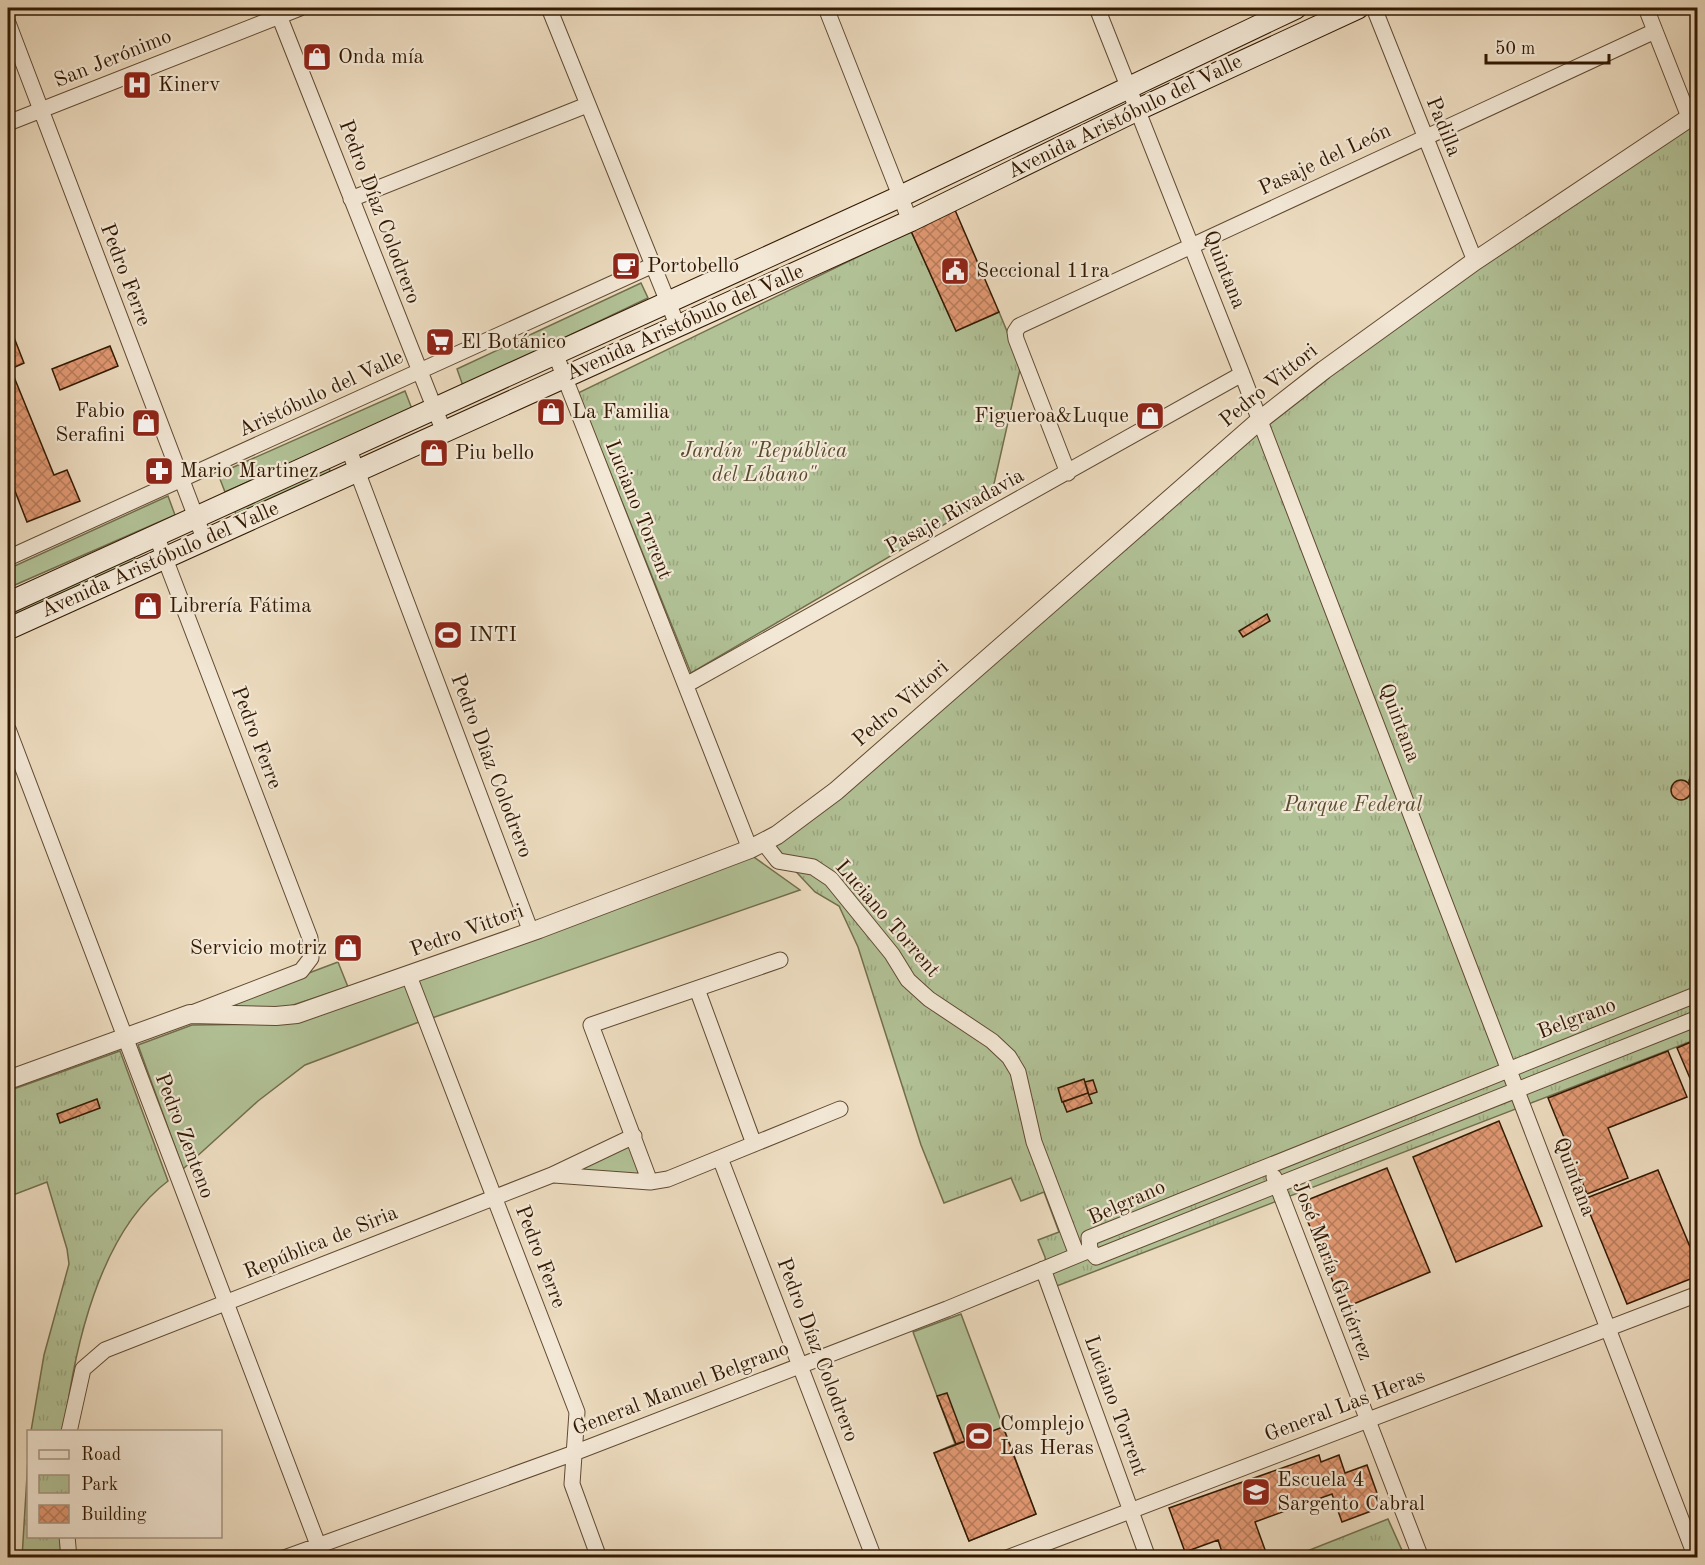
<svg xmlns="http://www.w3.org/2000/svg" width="1705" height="1565" font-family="'Old Standard TT',serif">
<defs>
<pattern id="park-tufts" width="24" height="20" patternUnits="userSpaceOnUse" patternTransform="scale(1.5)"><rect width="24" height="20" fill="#b2c297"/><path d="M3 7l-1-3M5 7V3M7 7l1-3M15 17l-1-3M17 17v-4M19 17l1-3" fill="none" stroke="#9aa680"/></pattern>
<pattern id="building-cross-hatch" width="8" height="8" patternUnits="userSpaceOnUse" patternTransform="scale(1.5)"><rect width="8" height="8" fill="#e29973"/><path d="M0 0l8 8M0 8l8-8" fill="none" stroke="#b87c5c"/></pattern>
</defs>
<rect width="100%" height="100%" fill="#eddcc0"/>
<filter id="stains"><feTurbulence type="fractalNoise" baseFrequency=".00333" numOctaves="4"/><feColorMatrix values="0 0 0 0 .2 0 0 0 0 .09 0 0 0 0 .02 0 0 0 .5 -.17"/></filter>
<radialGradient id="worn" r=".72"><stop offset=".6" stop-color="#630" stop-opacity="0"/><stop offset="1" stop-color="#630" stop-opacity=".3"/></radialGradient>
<path fill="#b2c297" stroke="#726e4c" stroke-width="1.5" d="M641,283L648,298L463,386L457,369Z
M405,391L412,409L225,492L218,474Z
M327,463L332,476L238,519L233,507Z
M168,496L175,515L8,588V569Z
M132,552L138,566L8,623V608Z
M751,855L800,890L432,1018L417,978Z
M338,962L348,987L278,1010L216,1008Z
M404,982L419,1022L305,1065L258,1101L183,1169L138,1045L192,1025L277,1024Z
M633,1138L648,1180L564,1171Z
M961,1314L1036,1514L969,1541L934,1453L955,1444L913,1332Z"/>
<path fill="url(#park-tufts)" stroke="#726e4c" stroke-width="1.5" d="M1697,119V1039L1049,1289L1045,1257L1038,1240L1059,1232L1044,1192L1021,1201L1011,1178L944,1203L921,1145L858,947L839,906L815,892L771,845L1283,410L1479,268Z
M911,231L956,331L999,312L1021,365L991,497L691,673L578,393Z
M120,1051L168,1181C99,1233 74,1349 64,1431H31L44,1355L69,1264L67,1249L47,1182L8,1197V1091Z
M28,1459V1536L60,1537L61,1557L22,1558Z
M1388,1519L1405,1557H1292Z"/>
<path fill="url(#building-cross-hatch)" stroke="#321902" stroke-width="1.5" d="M955,210L999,312L956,331L911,231Z
M8,322L24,363L8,370Z
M110,346L118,366L60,390L52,369Z
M12,372L54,475L67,470L80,501L27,522L8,473V374Z
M1267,614L1270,621L1243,637L1239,631Z
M1696,771H1698V790L1691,787L1689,781L1691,774Z
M1671 790a10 10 0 1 1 20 0a10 10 0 1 1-20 0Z
M1698,1039V1097L1677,1048Z
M1668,1051L1687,1097L1608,1128L1628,1178L1587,1194L1548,1098Z
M1084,1079L1088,1093L1062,1102L1058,1088Z
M1093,1080L1097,1092L1089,1095L1085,1082Z
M1088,1093L1092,1103L1067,1112L1063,1102Z
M97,1099L100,1108L60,1123L57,1114Z
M1499,1121L1542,1226L1456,1262L1413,1157Z
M1387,1168L1430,1272L1344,1308L1300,1203Z
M1658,1170L1698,1266V1276L1627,1304L1584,1199Z
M947,1393L965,1441L956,1444L937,1396Z
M1003,1427L1036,1514L969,1541L934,1453Z
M1319,1455L1321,1462L1339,1455L1345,1473L1367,1465L1382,1507L1342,1522L1332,1494L1255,1522L1268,1558H1224L1218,1540L1185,1552L1169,1508Z"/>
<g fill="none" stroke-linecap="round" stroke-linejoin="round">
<g stroke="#614a32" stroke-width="17">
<path id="minor" d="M276,8L444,432
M549,8L678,327
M826,8L910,221
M1097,8L1242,374L1696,1558
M1374,8L1475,261
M1646,8L1689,117
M8,23L205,541
M8,123L300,8
M351,199L587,105
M555,353L750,849
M348,447L531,932
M1068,473L1016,339L1015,332L1019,326L1655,31
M156,535L310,938L311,958L301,971L192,1013
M8,558L651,266
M686,685L1242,374
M8,729L323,1558
M764,843L778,861L813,867L831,879L892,954L908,980L929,999L992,1041L1009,1057L1018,1072L1034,1142L1077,1255
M409,976L577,1412L572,1484L599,1558
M697,989L754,1144
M1698,994L1089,1238L1090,1250L1096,1257L1698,1018
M720,1158L874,1558
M554,1175L650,1182L668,1179L840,1109
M1274,1177L1421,1558
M650,1182L591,1025L780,960
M1043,1269L1148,1558
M69,1432L83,1369L105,1350L552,1175L634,1136
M67,1536L69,1558
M284,1558L574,1453L947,1309L1090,1250
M1007,1558L1698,1294"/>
</g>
<g stroke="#614a32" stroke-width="20">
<path id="tertiary" d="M8,1080L190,1014L276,1016L297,1014L539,929L750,849L777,835L836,791L1260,420L1324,370L1475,261L1698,112"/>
</g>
<g stroke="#321902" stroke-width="23">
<path id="secondary" d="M8,603L899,197L1296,8
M8,629L910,221L1137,110L1358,8"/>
</g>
<use href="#minor" stroke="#f3e8d6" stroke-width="15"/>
<use href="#tertiary" stroke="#f3e8d6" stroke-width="18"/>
<use href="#secondary" stroke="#f3e8d6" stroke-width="21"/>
</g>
<defs>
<g id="shop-square" transform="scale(1.5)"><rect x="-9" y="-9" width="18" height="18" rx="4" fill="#8f2418" stroke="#f3e8d6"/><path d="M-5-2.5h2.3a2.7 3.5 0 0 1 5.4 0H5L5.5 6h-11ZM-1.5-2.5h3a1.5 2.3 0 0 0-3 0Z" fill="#fff"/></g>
<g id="hospital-square" transform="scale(1.5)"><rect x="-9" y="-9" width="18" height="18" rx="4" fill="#8f2418" stroke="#f3e8d6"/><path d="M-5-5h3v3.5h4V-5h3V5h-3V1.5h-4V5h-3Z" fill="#fff"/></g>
<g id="cafe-square" transform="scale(1.5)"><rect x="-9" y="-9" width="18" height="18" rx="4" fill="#8f2418" stroke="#f3e8d6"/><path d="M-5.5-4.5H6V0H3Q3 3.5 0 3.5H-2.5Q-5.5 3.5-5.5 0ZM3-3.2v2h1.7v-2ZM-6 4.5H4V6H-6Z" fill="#fff"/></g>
<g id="civic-square" transform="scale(1.5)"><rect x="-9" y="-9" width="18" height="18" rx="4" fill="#8f2418" stroke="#f3e8d6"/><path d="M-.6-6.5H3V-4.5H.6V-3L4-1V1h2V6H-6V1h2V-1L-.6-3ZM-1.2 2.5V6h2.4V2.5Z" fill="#fff"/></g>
<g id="supermarket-square" transform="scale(1.5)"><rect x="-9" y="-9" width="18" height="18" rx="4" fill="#8f2418" stroke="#f3e8d6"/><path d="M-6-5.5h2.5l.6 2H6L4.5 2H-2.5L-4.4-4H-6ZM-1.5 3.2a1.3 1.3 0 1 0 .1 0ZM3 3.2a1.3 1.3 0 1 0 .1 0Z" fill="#fff"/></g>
<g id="pharmacy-square" transform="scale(1.5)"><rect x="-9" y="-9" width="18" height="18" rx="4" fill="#8f2418" stroke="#f3e8d6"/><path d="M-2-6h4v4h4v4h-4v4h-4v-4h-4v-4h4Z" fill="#fff"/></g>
<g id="stadium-square" transform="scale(1.5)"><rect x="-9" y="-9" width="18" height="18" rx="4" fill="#8f2418" stroke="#f3e8d6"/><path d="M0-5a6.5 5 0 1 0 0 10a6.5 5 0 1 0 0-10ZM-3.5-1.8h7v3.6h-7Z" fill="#fff"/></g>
<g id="school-square" transform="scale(1.5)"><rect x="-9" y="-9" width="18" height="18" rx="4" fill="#8f2418" stroke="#f3e8d6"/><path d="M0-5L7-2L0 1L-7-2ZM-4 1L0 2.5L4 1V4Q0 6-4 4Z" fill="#fff"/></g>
</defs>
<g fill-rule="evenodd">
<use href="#shop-square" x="317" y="57"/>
<use href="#hospital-square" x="137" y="85"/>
<use href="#cafe-square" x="626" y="266"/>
<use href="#civic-square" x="955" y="271"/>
<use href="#supermarket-square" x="440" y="342"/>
<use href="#shop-square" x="551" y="412"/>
<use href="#shop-square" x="1150" y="416"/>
<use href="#shop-square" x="146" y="423"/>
<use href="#shop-square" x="434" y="453"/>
<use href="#pharmacy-square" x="159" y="471"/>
<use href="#shop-square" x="148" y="606"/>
<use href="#stadium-square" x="448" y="635"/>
<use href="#shop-square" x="348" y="948"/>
<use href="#stadium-square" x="979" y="1436"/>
<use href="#school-square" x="1256" y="1492"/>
</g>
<g text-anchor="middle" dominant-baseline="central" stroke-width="4.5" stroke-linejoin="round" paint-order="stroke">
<g font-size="21" fill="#321902" stroke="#f3e8d6" text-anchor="start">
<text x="338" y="57">Onda mía</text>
<text x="158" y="85">Kinerv</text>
<text x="647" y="266">Portobello</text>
<text x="976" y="271">Seccional 11ra</text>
<text x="461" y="342">El Botánico</text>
<text x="125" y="411" text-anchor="end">Fabio<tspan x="125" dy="24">Serafini</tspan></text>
<text x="572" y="412">La Familia</text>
<text x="1129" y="416" text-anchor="end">Figueroa&amp;Luque</text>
<text x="455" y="453">Piu bello</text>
<text x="180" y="471">Mario Martinez</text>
<text x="169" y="606">Librería Fátima</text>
<text x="469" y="635">INTI</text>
<text x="327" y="948" text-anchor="end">Servicio motriz</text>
<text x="1000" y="1424">Complejo<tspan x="1000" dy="24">Las Heras</tspan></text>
<text x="1277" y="1480">Escuela 4<tspan x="1277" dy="24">Sargento Cabral</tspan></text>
</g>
<g font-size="21" fill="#321902" stroke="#f3e8d6">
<text transform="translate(113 59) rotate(-22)">San Jerónimo</text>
<text transform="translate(1125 117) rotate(-26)">Avenida Aristóbulo del Valle</text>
<text transform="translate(1443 127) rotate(68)">Padilla</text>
<text transform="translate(1325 160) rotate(-25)">Pasaje del León</text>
<text transform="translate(379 212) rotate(69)">Pedro Díaz Colodrero</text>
<text transform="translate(1224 270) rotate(68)">Quintana</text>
<text transform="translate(125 275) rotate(69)">Pedro Ferre</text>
<text transform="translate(685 323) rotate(-24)">Avenida Aristóbulo del Valle</text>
<text transform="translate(1269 386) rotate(-39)">Pedro Vittori</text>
<text transform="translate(321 394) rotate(-25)">Aristóbulo del Valle</text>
<text transform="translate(638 510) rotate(68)">Luciano Torrent</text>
<text transform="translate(955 512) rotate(-29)">Pasaje Rivadavia</text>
<text transform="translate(160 560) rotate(-24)">Avenida Aristóbulo del Valle</text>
<text transform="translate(901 704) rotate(-41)">Pedro Vittori</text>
<text transform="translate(1399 723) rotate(69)">Quintana</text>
<text transform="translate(256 738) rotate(69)">Pedro Ferre</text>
<text transform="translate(491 766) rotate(69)">Pedro Díaz Colodrero</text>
<text transform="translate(887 919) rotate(49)">Luciano Torrent</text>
<text transform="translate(467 931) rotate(-20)">Pedro Vittori</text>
<text transform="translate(1577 1019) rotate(-21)">Belgrano</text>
<text transform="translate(184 1136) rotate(69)">Pedro Zenteno</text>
<text transform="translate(1574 1177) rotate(69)">Quintana</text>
<text transform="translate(1127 1203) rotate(-24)">Belgrano</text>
<text transform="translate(321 1243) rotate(-22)">República de Siria</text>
<text transform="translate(540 1257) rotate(69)">Pedro Ferre</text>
<text transform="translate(1332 1271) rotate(69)">José María Gutiérrez</text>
<text transform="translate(817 1350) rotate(69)">Pedro Díaz Colodrero</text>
<text transform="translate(681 1389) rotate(-21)">General Manuel Belgrano</text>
<text transform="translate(1115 1406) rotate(70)">Luciano Torrent</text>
<text transform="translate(1345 1406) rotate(-21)">General Las Heras</text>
</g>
<g font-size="21" font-style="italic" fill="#584c2f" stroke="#f3e8d6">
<text x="764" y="451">Jardín "República<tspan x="764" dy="24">del Líbano"</tspan></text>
<text x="1353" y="805">Parque Federal</text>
</g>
</g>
<rect width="1705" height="1565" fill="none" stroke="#eddcc0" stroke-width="30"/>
<rect x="9" y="9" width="1687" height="1547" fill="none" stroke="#321902" stroke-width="3"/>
<rect x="15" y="15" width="1675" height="1535" fill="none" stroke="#321902" stroke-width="1.5"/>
<rect x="27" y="1430" width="195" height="108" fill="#f3e8d6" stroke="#a69581" stroke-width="1.5"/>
<rect x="39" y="1450" width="30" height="9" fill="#f3e8d6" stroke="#a69581" stroke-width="1.5"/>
<text x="81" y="1460" font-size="18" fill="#321902">Road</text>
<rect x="39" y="1475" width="30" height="18" fill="url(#park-tufts)" stroke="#a69581" stroke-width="1.5"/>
<text x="81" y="1490" font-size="18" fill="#321902">Park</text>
<rect x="39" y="1505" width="30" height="18" fill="url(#building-cross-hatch)" stroke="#a69581" stroke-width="1.5"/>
<text x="81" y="1520" font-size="18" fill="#321902">Building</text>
<path d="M1486 54v9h123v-9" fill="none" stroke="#321902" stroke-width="3"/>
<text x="1495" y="54" font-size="18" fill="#321902" stroke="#f3e8d6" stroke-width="4.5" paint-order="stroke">50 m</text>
<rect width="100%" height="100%" filter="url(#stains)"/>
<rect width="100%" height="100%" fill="url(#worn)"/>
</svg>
